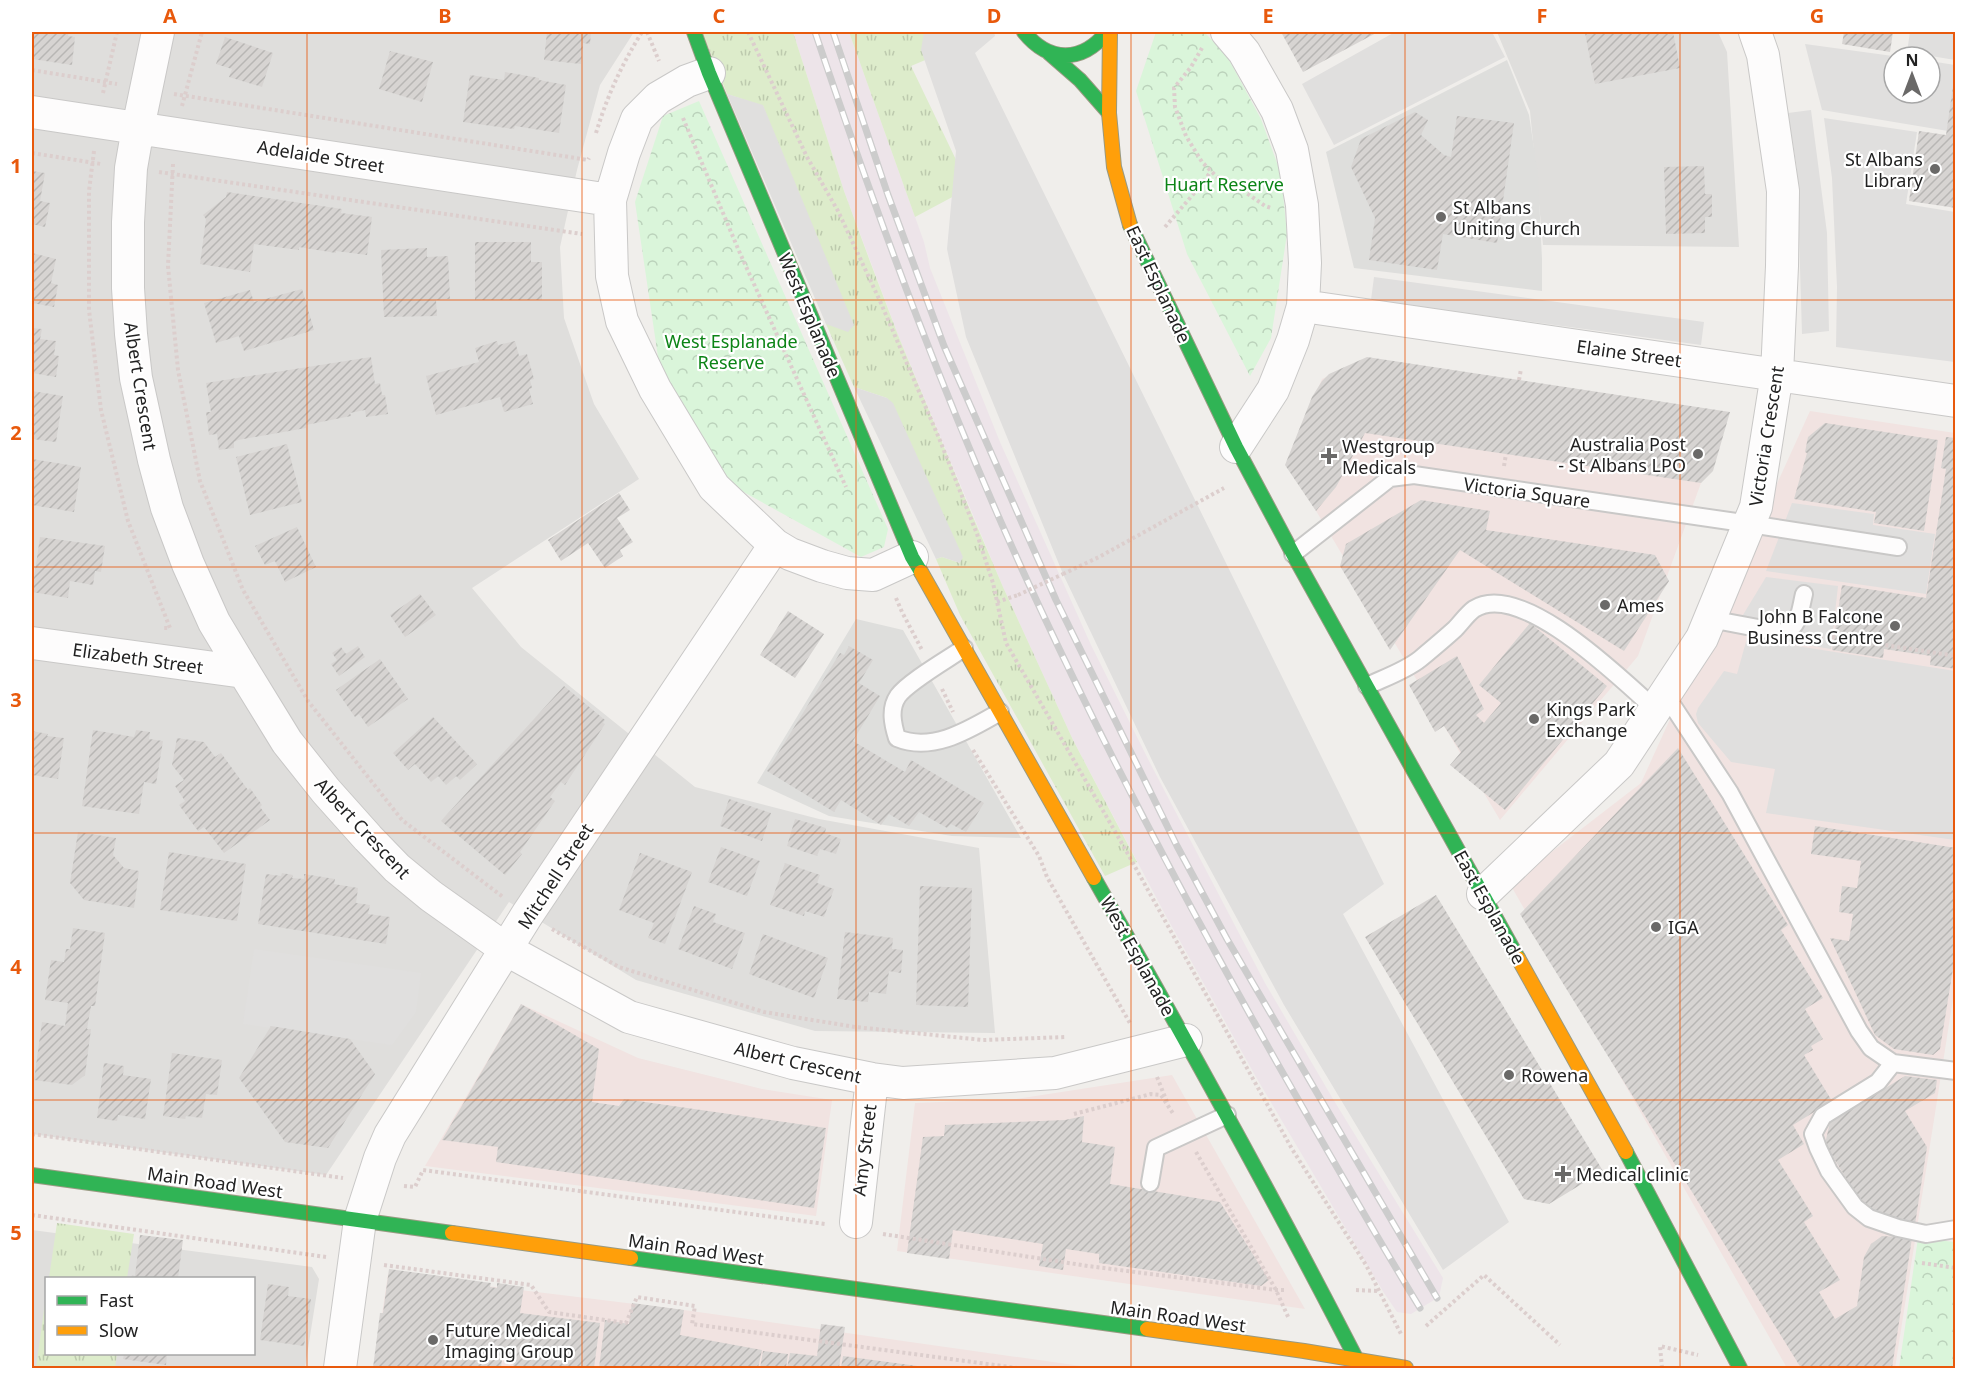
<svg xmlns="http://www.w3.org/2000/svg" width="1987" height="1400" font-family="'Noto Sans',sans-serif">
<defs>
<pattern id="grass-tufts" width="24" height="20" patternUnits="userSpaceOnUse" patternTransform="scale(1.5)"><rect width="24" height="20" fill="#ddeccb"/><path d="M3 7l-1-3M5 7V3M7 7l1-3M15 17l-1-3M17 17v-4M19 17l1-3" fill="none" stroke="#bdcaae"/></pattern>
<pattern id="park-crowns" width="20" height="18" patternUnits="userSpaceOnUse" patternTransform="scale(1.5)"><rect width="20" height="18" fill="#daf5da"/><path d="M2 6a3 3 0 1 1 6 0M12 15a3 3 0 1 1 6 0" fill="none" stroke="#bbd2bb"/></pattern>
<pattern id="building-hatch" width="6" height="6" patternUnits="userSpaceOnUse" patternTransform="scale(1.5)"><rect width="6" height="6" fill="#d7d4d2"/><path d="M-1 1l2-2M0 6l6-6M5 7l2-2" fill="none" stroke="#b8b6b4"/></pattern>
</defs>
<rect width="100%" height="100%" fill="#f0eeeb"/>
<path fill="#dfdedc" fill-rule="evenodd" d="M32,32H634L600,85L577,170L560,247L564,318L594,404L639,479L472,588L521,647L695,787L819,819L979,848L995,1033L815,1031L636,980L509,902L326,1175L32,1134Z
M1497,32H1718L1727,52L1739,247L1543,245L1530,111Z
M32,1230L312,1267L319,1279L305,1368H32ZM46,1278H254V1354H46Z"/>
<path fill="#f1e3e1" d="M1364,360L1725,417L1638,656L1500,820L1287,462L1322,379Z
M1810,411L1955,433V986L1895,1368H1787L1510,884L1641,783Z
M521,1004L638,1058L762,1089L832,1100L816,1216L425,1166Z
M1172,1075L1305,1309L897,1251L915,1103L1016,1099Z
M388,1274L684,1310L1095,1368H374Z"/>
<path fill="#dededc" d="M1507,60L1529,115L1538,175L1542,259V291L1354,268L1326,152Z
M856,619L903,630L1021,838L952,836L829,816L757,783Z"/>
<path fill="#ede4e9" d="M793,32H849L924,242L930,268L1000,442L1091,645L1149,761L1265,983L1333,1099L1443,1278L1439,1297L1411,1314L1397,1312L1384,1293L1256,1077L1166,916L1073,740L1003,587L898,335L844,191Z"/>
<path fill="url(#grass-tufts)" d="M702,32H793L844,191L871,264L898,335L965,498L1003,587L1073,740L1137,862L1105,876L960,615L936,559L942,557L960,563L887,398L854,387L826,324L807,215L763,106L727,94Z
M849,32H938L930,58L911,66L971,191L958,194L915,217Z
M57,1223L134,1234L127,1278H49Z
M46,1295V1354H117L115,1368H36Z"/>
<path fill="url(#park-crowns)" d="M1156,32H1204L1226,54L1261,119L1281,174L1287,234L1271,338L1250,376L1187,254L1136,91Z
M699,101L888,529L884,547L861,557L729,484L661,377L635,202L663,116Z
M1918,1238L1955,1242V1368H1899Z"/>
<path fill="#e0dfde" d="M924,32H994L995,36L975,53L1384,884L1343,914L1509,1222L1443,1270L1284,1005L1160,777L1063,574L966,337L947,249L956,151L921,50Z
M1395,32H1492L1505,57L1334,145L1302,84Z
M1910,32H1955V60L1907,52Z
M1805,44L1900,57H1894V93H1930V61L1955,65V84L1948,131L1822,110Z
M727,94L763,105L854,325L848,332L826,324Z
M1811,110L1827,233L1829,331L1802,334L1797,169L1788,113Z
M1824,118L1917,132L1906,204L1955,212V362L1836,347L1837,287L1832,178Z
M1374,277L1704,322L1701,345L1371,300Z
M854,387L887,398L893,403L963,557L960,563L942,557L936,559Z
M1792,503L1874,514L1873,525L1935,534L1926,594L1766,571Z
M1766,577L1838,586L1831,649L1732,633Z
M1747,638L1955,671V840L1766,813L1775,769L1731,762L1698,723L1696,714L1698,708L1724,671L1737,674Z
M254,949L421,973L416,1012L392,1045L243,1024Z"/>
<path fill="url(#building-hatch)" d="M32,32H69L68,36L75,37L72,65L32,59Z
M547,32H591L590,44L583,43L581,64L544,60Z
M1281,32H1378L1303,72Z
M1593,32H1673L1680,68L1595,84L1585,33Z
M1844,32H1893L1890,52L1842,44Z
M225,37L273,53L262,87L229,77L232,69L216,64Z
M390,51L433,62L422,102L379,89Z
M505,72L539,78V80L566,85L559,133L515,126L514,129L463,122L470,75L504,80Z
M1954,79L1956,208L1909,201L1919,131L1946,135Z
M1415,112L1428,120L1421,135L1444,155L1451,157L1457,116L1514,123L1497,243L1443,234L1437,270L1369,260L1375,218L1351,167L1361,139Z
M1704,166L1705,194H1712V217H1705V233L1666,234L1664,167Z
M32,171L45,173L40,201L50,203L45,227L32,224Z
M227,192L342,209L341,213L372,217L367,255L336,251V253L299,247V250L254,244L250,272L200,264L206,219L203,215L226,197Z
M475,242H531V262H542V300H475Z
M427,248V257L448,256L450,299L436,300L437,316L384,317L381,250Z
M32,253L56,259L51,283L58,285L54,307L32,303Z
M302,289L314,330L244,351L239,336L216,343L204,303L250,290L254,302Z
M32,328L42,329L40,339L56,341L54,355L59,356L56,377L32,373Z
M497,341L498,345L515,341L519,356L527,354L534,379L530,380L532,388L529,389L533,404L504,412L500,397L436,415L426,376L479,362L475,348Z
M371,357L375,384L380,383L382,395H385L388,414L366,417L365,410L350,413L351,416L306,425V428L238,440L234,442V448L219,450L217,434L209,435L206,412H211L206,383Z
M1367,357L1519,380L1730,412L1713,471L1701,483L1365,433L1336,487L1316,511L1285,465L1312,397L1322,381L1329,374Z
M32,391L63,396L56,442L32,439Z
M1825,423L1938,440L1924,531L1874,523L1876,512L1794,499L1807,453L1805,452L1808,437Z
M1946,437L1956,438V669L1930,665L1931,656L1884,649L1883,658L1832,650L1842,585L1926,598L1946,469L1941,468Z
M287,444L302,502L250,515L236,457Z
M32,459L81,467L74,512L32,505Z
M619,493L630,510L617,518L633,542L620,550L623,556L605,568L588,543L561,561L548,540Z
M1421,500L1490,511L1486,530L1655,555L1669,581L1624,651L1460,550L1390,650L1340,566L1346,544Z
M297,527L316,567L285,582L275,561L265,565L255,546Z
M40,537L105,546L101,572L95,571L93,585L70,581L68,598L32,592Z
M420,594L436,615L405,637L390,615Z
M788,611L824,634L795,678L760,655Z
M1530,623L1607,686L1505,810L1450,765L1461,752L1444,726L1435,732L1409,685L1457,656L1484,709L1476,715L1484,723L1501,703L1479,685Z
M358,646L365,657L339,676L331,664L337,660L332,653L341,647L346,654Z
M849,646L873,660L859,683L880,696L853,741L905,772L911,760L984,803L966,832L951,824L947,828L919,812L909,826L889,814L881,825L841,800L834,812L767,771L840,653L844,655Z
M380,659L408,699L368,727L359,714L355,717L336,690Z
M564,686L605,720L603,723L605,724L565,785L561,782L550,797L555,801L520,852L522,854L505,875L441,821Z
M433,717L477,764L460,780L456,776L446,785L438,776L431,782L415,764L408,770L393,753Z
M93,730L134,737L136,730L150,732L149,739L163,741L156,784L144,782L139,814L82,806Z
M32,731L48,734L47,736L64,738L58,779L32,775Z
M177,738L204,742L215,757L221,753L248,790L250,788L262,805L260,807L270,820L224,853L204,827L198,831L179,805L185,801L175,786L184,780L172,765Z
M1678,748L1788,925L1781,930L1823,998L1805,1009L1823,1039L1811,1046L1813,1050L1804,1055L1832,1101L1793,1125L1804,1144L1778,1160L1813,1216L1804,1222L1840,1280L1819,1292L1835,1319L1857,1306L1864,1257L1871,1244L1882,1236L1912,1238L1892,1368H1801L1520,914Z
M729,799L771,813L762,841L720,826Z
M795,819L826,828L825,833L841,839L836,854L820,849L817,856L787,846Z
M1815,826L1956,848V950L1940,1049L1933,1055L1894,1049L1875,1035L1830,938L1849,941L1853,914L1839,912L1842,886L1857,888L1861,861L1811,854Z
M78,832L116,838L113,855L124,868L139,871L134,908L84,900L70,883Z
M721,847L760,861L747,896L708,882Z
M169,852L246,864L237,921L160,910Z
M640,853L692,872L665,944L648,938L654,923L619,910Z
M785,863L820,875L817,883L834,889L824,917L805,911L804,916L770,905Z
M282,873L293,875L292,878L304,879V874L335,879L334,884L358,888L356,903L370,905L368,914L390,917L386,944L258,924L266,874L281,876Z
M920,886L972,888L968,1007L916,1005Z
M1436,895L1603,1171L1549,1204L1524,1199L1365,937Z
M694,906L716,914L713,922L745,933L732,969L678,949Z
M73,928L105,933L95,1006H91L87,1029H91L85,1075L72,1085L34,1080L42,1022L65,1026L68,1003L45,1000L51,960L64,962L66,949H70Z
M845,932L893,938L892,949L903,950L901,973L889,971L886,994L869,992L868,1002L837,999Z
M763,934L828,958L814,998L749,974Z
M521,1004L599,1049L592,1102L619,1106L624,1099L826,1128L814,1208L496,1162L498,1147L442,1140Z
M271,1026L350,1039L375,1074L328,1148L285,1142L239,1078Z
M172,1053L222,1060L217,1095L206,1094L202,1118L186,1116L185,1119L163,1116Z
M104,1063L124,1066L123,1075L151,1079L145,1119L118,1115L117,1121L97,1118Z
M1905,1076L1937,1080L1935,1093L1905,1111L1927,1147L1915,1224L1894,1221L1869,1210L1854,1191L1825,1144L1830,1122Z
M1084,1116L1082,1142L1115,1147L1110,1184L1220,1202L1269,1280L1261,1286L1099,1263V1254L1066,1249L1063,1270L1039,1266L1043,1244L953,1230L949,1259L907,1253L923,1137L944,1136L945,1125L1065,1120Z
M140,1235L183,1240L178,1278H131L132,1275L135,1276Z
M389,1269L491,1283L490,1287L497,1288V1283L524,1287L520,1313L600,1323L594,1368H513L514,1360L502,1359L501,1368L487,1367L486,1368H373L380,1313H383Z
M268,1284L289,1287L288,1296L311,1299L304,1346L260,1340Z
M632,1303L684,1310L680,1335L762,1350L758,1368H599L605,1320L629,1324Z
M821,1324L845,1327L839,1368H787L790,1353L817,1356Z
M763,1351L788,1354L786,1368H760Z
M124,1354H167L166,1365L123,1359Z
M843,1356L925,1367V1368H841Z"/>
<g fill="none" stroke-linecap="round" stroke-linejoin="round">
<g stroke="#c9c8c7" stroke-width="20">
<path id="lane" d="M1293,554L1390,478L1414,475L1750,524L1898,547
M1710,619L1784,633C1800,626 1800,610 1804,594
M964,648C948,659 908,682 898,696C889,709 893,725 897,738C933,753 970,729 1000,712
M1367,686C1384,678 1405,671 1420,659C1432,649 1444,639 1455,629C1461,623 1467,614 1474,609C1521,579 1622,680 1655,709
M1665,694L1730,793L1859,1031L1871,1048L1893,1063L1956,1071
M1893,1063L1878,1082L1823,1116L1813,1134L1818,1148L1829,1171L1855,1207L1869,1218L1898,1228L1926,1234L1956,1229
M1150,1183L1156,1148L1227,1115"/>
</g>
<g stroke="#c9c8c7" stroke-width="34">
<path id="street" d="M158,32L138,128L131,168L128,222V288L131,334L136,378L154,460L167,508L188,564L214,622L244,672L287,742L326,791L368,838L397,868L431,896L507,950L629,1017L793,1063L872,1079L903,1083L1055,1073L1186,1040
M1227,32L1244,52L1277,110L1292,150L1302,205L1305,263L1303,306L1293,340L1273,390L1236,447
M709,73L687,81L658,98L637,119L624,153L610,200L612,276L622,321L655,389L714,487L775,545L790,554L822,566L847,573L873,575L912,557
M32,112L610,200
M1303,306L1956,401
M32,643L244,672
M1483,894L1619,764L1702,638L1756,507L1777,374L1782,266L1783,191L1763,55L1755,32
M856,1222L872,1079
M340,1368L360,1220L380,1158L390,1135L527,915L775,545"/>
</g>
<g stroke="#999a82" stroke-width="16">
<path id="fast" d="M694,32L709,73L912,557L921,572
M1024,32C1049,63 1082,63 1107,32
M1049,53L1080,80L1109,113
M1130,225L1236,447L1293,554L1518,958
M1094,878C1186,1040 1276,1202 1361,1368
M1626,1152L1740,1368
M32,1175L452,1233
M631,1258L1147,1329"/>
</g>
<g stroke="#999a82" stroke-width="16">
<path id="slow" d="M1110,32L1109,113L1114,167L1130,225
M921,572L1094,878
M1518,958L1626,1152
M452,1233L631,1258
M1147,1329L1304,1351L1406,1368"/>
</g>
<path stroke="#dccecd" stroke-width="4" stroke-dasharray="3 3" stroke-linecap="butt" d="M647,32L659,61
M748,32L807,157L838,211L880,301L939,438L977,534L993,583L1006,643L1124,847L1292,1149L1366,1265L1402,1336
M1202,48L1191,67L1174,88L1175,107L1186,136L1202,162L1222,182L1238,187L1265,206L1271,208
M32,70L117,84
M103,93L117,32
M174,94L588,160L589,158
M182,106L202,32
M683,118L739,251L846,487
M596,133C608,94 621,66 642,32
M94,151L89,191V310L101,410L128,521L170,628H163
M32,153L101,164
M173,164L168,266L178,370L200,481L243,590L308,701L402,820L503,897
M159,172L582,234
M1165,227L1202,184L1211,171
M1519,380L1521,369
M1504,466L1506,454
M1063,574L1099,557L1224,488
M896,598L902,612L922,650
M997,602L1018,595
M1814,636L1833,637L1956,656
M942,689L953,712
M973,750L1039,856L1047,877L1131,1025
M552,929L619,967L764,1012L855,1027L983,1040L1066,1037
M1157,1077L1167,1102
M1074,1114L1151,1094L1161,1095L1174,1115
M32,1134L343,1178
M1196,1152L1276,1290L1289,1319
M404,1186L415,1187L423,1170L825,1224
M32,1215L326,1257
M883,1234L1088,1266L1276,1290H1286
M1922,1263L1956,1268
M384,1265L531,1285L549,1312L626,1323L637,1297L695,1306L692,1324L1017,1368
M1356,1290L1378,1291
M1426,1326L1484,1275L1560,1345
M1662,1368L1660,1346L1698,1355"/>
<use href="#lane" stroke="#fdfcfc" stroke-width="16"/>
<use href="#street" stroke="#fdfcfc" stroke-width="32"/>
<use href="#fast" stroke="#30b455" stroke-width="14"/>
<use href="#slow" stroke="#ff9f0a" stroke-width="14"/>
<g stroke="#ccc" stroke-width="7">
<path id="rail" d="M815,32C881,227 952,421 1040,608C1114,767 1197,922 1284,1075C1329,1153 1373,1231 1420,1308
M833,32L888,195L944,346L1056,600L1177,846L1227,939L1437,1298"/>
</g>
<use href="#rail" stroke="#fff" stroke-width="4.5" stroke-dasharray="14" stroke-linecap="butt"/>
<path stroke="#dccecd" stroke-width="4" stroke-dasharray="3 3" stroke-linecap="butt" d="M1018,595L1063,574"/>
</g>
<path fill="none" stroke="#e8590c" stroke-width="1.5" stroke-opacity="0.55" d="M307,32V1368M582,32V1368M856,32V1368M1131,32V1368M1405,32V1368M1680,32V1368M32,300H1956M32,567H1956M32,833H1956M32,1100H1956"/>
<g fill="#6a6968" stroke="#fff" stroke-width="2">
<circle cx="1935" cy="169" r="6"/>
<circle cx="1441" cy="217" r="6"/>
<circle cx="1698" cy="454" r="6"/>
<path d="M1326 447h6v6h6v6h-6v6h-6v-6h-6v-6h6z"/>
<circle cx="1605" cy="605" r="6"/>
<circle cx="1895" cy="626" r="6"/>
<circle cx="1534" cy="719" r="6"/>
<circle cx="1656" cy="927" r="6"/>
<circle cx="1509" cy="1075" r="6"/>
<path d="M1560 1165h6v6h6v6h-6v6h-6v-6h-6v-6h6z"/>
<circle cx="433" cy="1340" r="6"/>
</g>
<g text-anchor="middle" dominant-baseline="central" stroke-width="4.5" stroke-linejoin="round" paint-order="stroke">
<g font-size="18" fill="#222" stroke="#fff">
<text transform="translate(321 156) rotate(9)">Adelaide Street</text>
<text transform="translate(1159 284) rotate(65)">East Esplanade</text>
<text transform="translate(810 315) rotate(67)">West Esplanade</text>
<text transform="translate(1629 353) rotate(8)">Elaine Street</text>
<text transform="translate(141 386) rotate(81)">Albert Crescent</text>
<text transform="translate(1766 436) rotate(-81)">Victoria Crescent</text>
<text transform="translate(1527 492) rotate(8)">Victoria Square</text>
<text transform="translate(138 658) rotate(8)">Elizabeth Street</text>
<text transform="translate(363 828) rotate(47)">Albert Crescent</text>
<text transform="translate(555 876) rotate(-57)">Mitchell Street</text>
<text transform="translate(1490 907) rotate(61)">East Esplanade</text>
<text transform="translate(1138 956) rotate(61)">West Esplanade</text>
<text transform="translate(798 1062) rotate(13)">Albert Crescent</text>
<text transform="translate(864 1150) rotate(-83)">Amy Street</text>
<text transform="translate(215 1182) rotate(8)">Main Road West</text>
<text transform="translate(696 1249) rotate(8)">Main Road West</text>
<text transform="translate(1178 1316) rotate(8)">Main Road West</text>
</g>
<g font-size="18" fill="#222" stroke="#fff" text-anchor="start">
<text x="1923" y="159" text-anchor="end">St Albans<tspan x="1923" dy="21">Library</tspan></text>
<text x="1453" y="207">St Albans<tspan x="1453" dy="21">Uniting Church</tspan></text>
<text x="1686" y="444" text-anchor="end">Australia Post<tspan x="1686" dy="21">- St Albans LPO</tspan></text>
<text x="1342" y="446">Westgroup<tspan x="1342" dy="21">Medicals</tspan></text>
<text x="1617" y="605">Ames</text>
<text x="1883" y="616" text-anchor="end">John B Falcone<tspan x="1883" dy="21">Business Centre</tspan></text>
<text x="1546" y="709">Kings Park<tspan x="1546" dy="21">Exchange</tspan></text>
<text x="1668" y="927">IGA</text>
<text x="1521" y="1075">Rowena</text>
<text x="1576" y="1174">Medical clinic</text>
<text x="445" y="1330">Future Medical<tspan x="445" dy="21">Imaging Group</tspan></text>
</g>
<g font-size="18" fill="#0c8416" stroke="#fff">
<text x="1224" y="184">Huart Reserve</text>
<text x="731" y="341">West Esplanade<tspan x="731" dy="21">Reserve</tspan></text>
</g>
</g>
<rect width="1987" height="1400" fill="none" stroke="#ffffff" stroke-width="66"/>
<rect x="45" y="1277" width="210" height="78" fill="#ffffff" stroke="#a7a7a7" stroke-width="1.5"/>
<rect x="57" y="1296" width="30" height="9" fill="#30b455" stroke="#a7a7a7" stroke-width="1.5"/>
<text x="99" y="1307" font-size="18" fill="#222222">Fast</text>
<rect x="57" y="1326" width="30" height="9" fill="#ff9f0a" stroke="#a7a7a7" stroke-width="1.5"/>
<text x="99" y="1337" font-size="18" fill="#222222">Slow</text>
<g transform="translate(1912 75)"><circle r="28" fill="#ffffff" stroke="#a7a7a7" stroke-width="1.5"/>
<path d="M0-4.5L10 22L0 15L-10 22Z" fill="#6a6968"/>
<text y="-9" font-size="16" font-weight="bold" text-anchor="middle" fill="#222222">N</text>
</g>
<rect x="33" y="33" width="1921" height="1334" fill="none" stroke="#e8590c" stroke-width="2"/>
<g font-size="20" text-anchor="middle" font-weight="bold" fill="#e8590c">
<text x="170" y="23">A</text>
<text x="445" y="23">B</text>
<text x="719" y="23">C</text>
<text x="994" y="23">D</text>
<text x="1268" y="23">E</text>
<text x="1542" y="23">F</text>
<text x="1817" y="23">G</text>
<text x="16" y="173">1</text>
<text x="16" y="440">2</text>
<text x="16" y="707">3</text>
<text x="16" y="974">4</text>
<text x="16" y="1240">5</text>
</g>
</svg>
